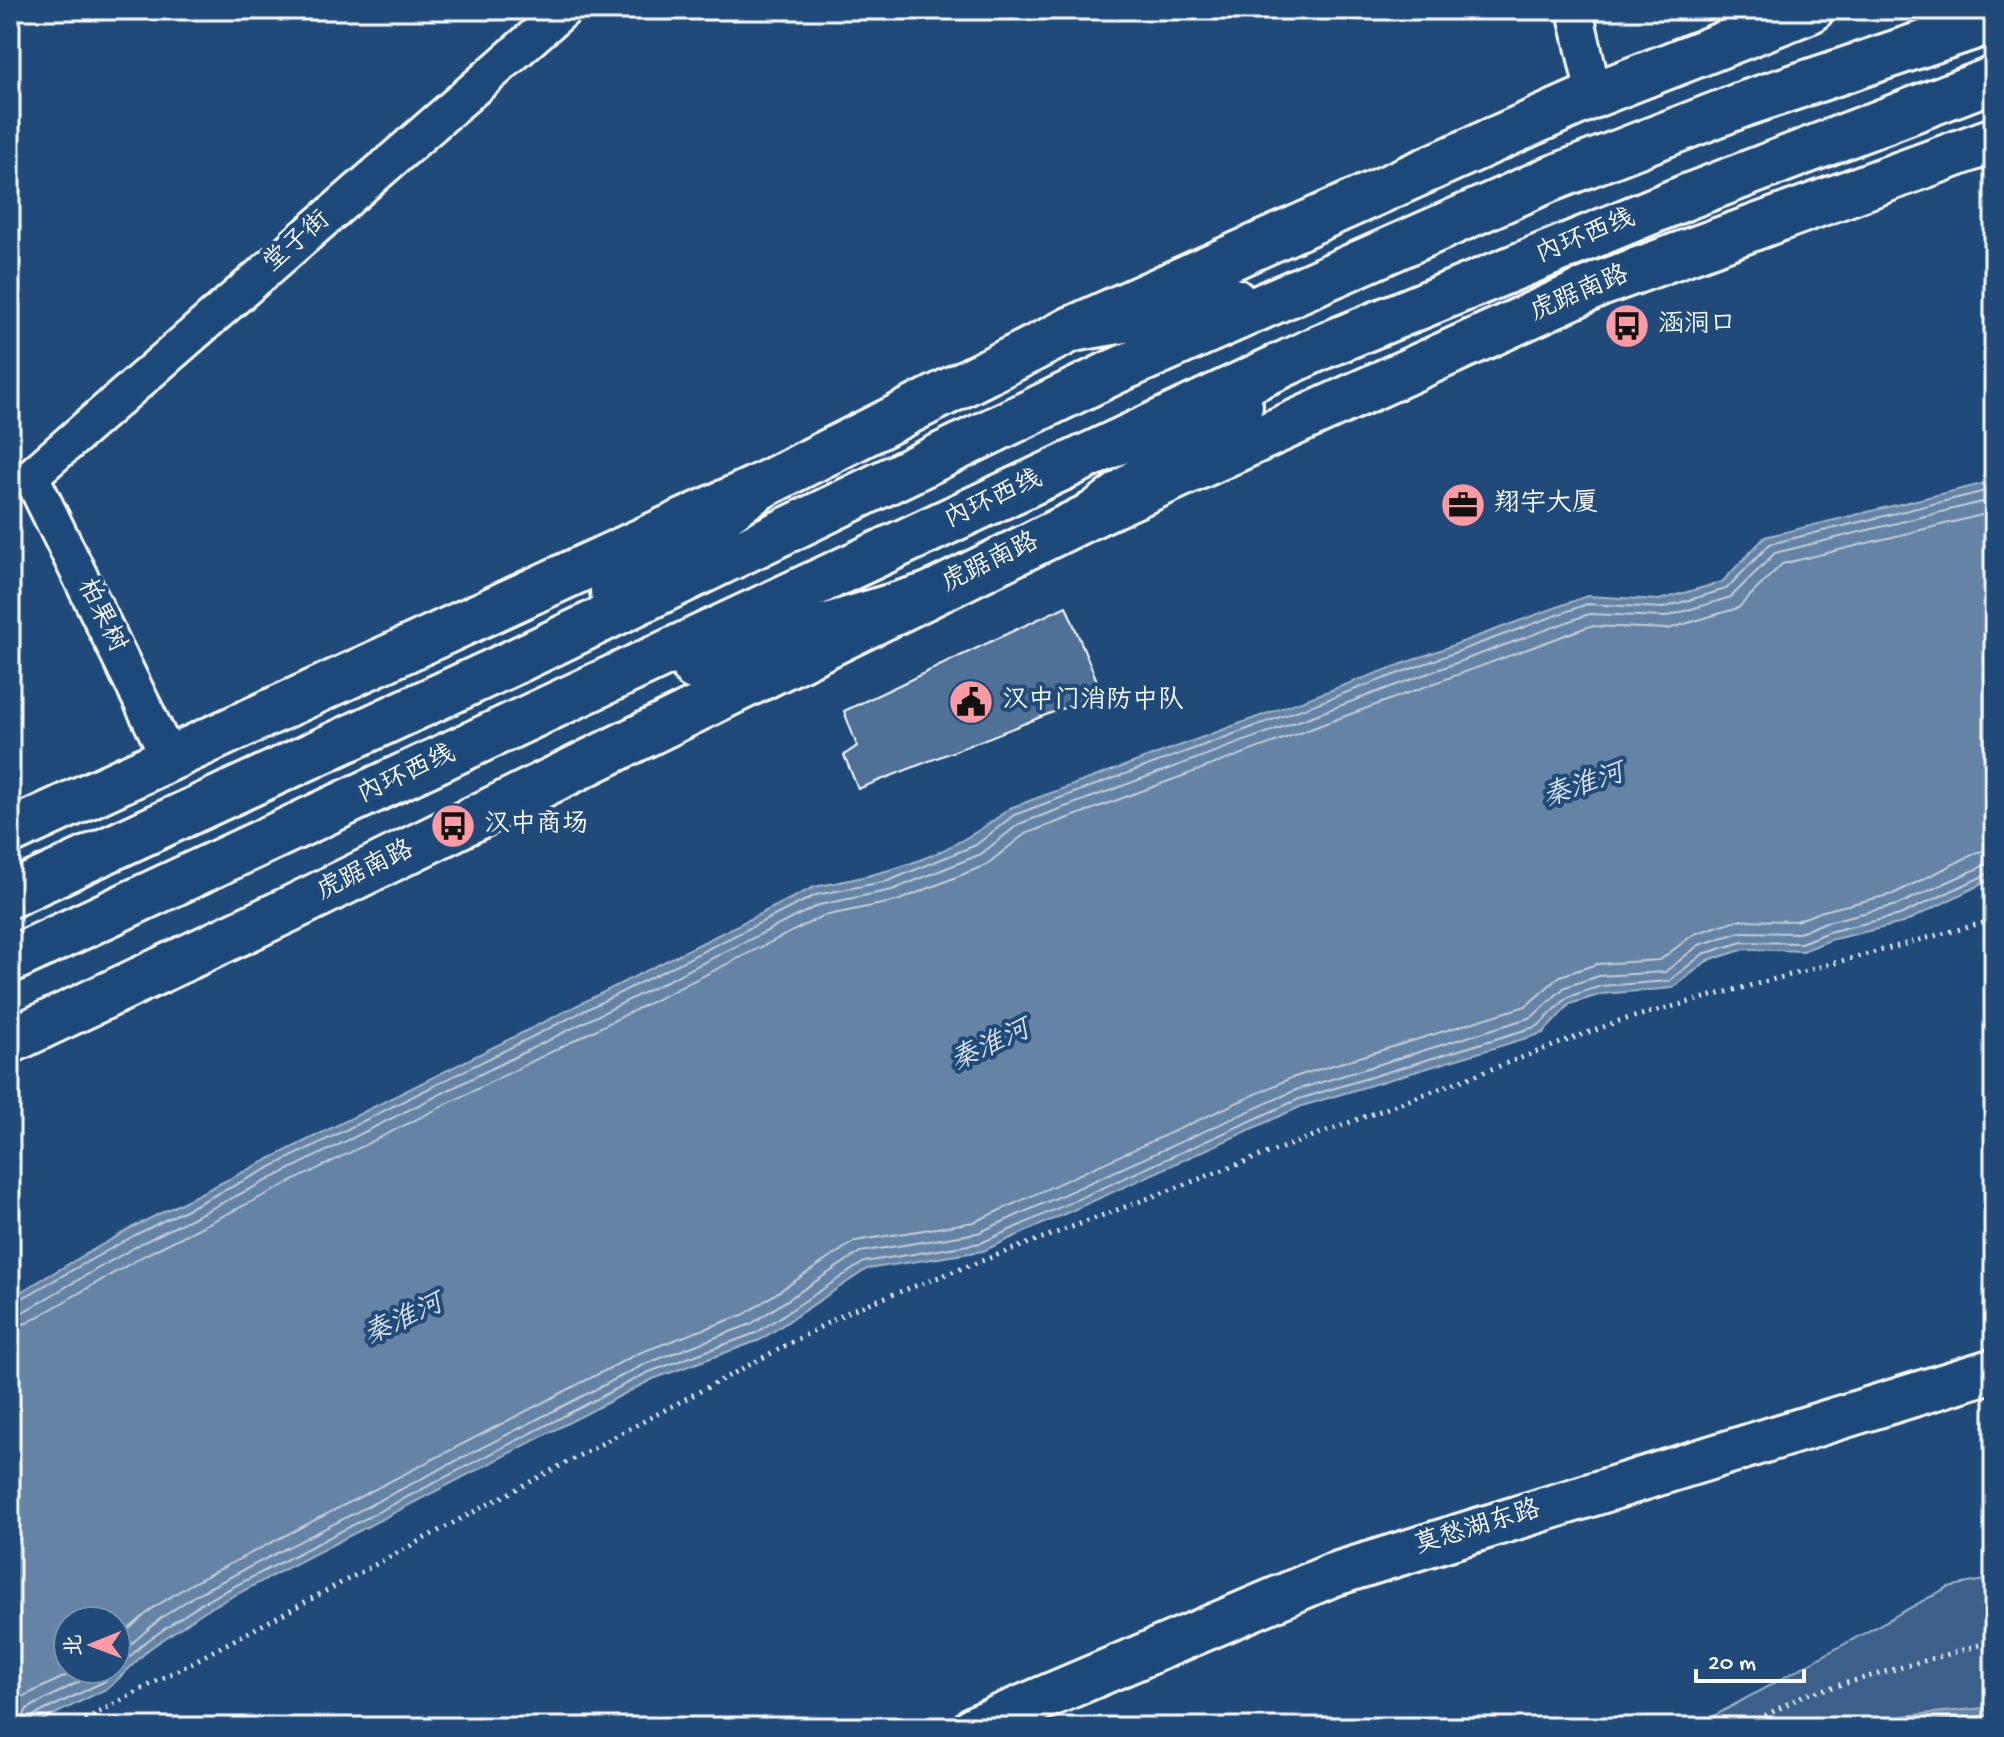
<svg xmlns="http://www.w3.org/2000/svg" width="2004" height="1737" font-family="'Gochi Hand','LXGW WenKai TC',sans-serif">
<rect width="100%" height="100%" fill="#1f4a7a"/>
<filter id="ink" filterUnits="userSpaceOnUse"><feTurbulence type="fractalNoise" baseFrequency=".0125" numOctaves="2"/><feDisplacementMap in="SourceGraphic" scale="16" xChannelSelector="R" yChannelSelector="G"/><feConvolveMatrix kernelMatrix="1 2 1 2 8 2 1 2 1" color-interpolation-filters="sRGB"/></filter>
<g filter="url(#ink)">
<path fill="#3c618b" stroke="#9eb0c5" stroke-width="2" d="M1994,1578V1727H1694L1948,1587Z"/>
<path fill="#6583a4" stroke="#a3b5c8" stroke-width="2" fill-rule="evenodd" d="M1994,481V878L1903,923L1830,940L1803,951L1745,949L1707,961L1673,988L1602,994L1570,1004L1543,1033L1302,1106L983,1251L867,1269L760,1340L653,1379L206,1610L149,1649L110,1687L29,1727H10V1298L133,1227L814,887C891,873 947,858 1010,808L1587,596L1659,600L1722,582L1765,537ZM68,1621H116V1669H68Z
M1994,1707V1727H1839L1862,1720Z"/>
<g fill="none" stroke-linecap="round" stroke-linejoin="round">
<path stroke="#c1cddb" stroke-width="2" d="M10,1305L137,1234L816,895L888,881L976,845L1014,815L1587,604L1662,608L1726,589L1770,544L1994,489
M10,1315L21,1313L142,1243L819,905L892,890L981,854L1019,824L1589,614L1665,617L1731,597L1775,553L1994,499
M10,1327L27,1323L147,1254L823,916L897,901L986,865L1025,834L1590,626L1668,629L1738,608L1782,564L1994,512
M116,1640L153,1608L191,1584L639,1353L745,1314L855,1241L974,1222L1291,1078L1526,1006L1560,976L1597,964L1660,960L1694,934L1737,920L1796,921L1823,911L1893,894L1978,852L1994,849
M116,1657L161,1618L197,1594L645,1364L751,1324L860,1252L978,1233L1296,1090L1532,1017L1565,987L1599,976L1665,972L1699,945L1740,932L1799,933L1826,922L1897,905L1994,861
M10,1709L22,1697L80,1669
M18,1727L27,1709L103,1669
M28,1727L33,1716L105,1681L144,1643L202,1603L649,1372L756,1333L864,1262L981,1243L1299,1099L1538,1026L1568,997L1601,986L1669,981L1703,954L1742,942L1801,943L1828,932L1900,915L1994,871
M1871,1727L1994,1715"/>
</g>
<path fill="#507197" stroke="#fff" stroke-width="2" d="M1066,606L1102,693L858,789L844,755L857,746L844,711Z"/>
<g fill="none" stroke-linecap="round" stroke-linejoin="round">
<g stroke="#fff" stroke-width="40">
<path id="minor" d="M1575,10L1594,95
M31,476L564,10
M31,476L168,756"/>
</g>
<g stroke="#fff" stroke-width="48">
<path id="tertiary" d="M975,1727L1332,1575L1994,1370"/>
</g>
<g stroke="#fff" stroke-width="50">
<path id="primary" d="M10,832L761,486L1072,329L1594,95L1811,10
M10,1041L290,909L1094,514L1600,284L1994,140"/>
</g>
<g stroke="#fff" stroke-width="50">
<path id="trunk" d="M1072,329L1234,301
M1094,514L1240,406
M613,591L761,486
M694,667L926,596
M10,895L514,662L1114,372L1548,180L1744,104L1994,20
M10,960L1321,347L1689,196L1994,79"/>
</g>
<path stroke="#fff" stroke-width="5" stroke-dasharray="2 6" stroke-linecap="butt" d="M71,1727L854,1309L1619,1021L1994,920
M1744,1727L1804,1695L1994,1641"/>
<use href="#minor" stroke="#1f4a7a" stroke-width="34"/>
<use href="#tertiary" stroke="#1f4a7a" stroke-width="42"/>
<use href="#primary" stroke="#1f4a7a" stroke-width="44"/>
<use href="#trunk" stroke="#1f4a7a" stroke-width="44"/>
</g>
</g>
<defs>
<g id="bus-disc" transform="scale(2.3)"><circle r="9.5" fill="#ff9aa2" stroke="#1f4a7a"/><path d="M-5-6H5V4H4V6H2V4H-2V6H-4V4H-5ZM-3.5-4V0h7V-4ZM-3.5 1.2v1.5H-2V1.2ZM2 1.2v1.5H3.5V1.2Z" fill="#111"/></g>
<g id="office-disc" transform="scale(2.3)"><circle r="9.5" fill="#ff9aa2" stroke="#1f4a7a"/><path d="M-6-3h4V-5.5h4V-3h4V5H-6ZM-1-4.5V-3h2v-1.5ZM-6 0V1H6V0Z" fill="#111"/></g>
<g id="civic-disc" transform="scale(2.3)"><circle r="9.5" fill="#ff9aa2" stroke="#1f4a7a"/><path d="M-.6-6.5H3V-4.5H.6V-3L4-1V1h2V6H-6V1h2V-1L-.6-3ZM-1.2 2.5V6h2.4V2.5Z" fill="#111"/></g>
</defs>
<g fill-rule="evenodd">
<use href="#bus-disc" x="1627" y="326"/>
<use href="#office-disc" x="1463" y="505"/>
<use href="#civic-disc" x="971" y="702"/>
<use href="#bus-disc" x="453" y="826"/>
</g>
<g text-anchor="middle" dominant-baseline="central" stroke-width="8" stroke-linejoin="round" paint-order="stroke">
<g font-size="26" fill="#fff" stroke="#1f4a7a">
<text transform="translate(1586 238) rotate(-22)">内环西线</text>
<text transform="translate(298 243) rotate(-41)">堂子街</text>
<text transform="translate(1580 295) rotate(-23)">虎踞南路</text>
<text transform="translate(994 501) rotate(-25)">内环西线</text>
<text transform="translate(991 564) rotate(-26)">虎踞南路</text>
<text transform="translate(100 616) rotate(64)">柏果树</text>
<text transform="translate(407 776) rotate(-25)">内环西线</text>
<text transform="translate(366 872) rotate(-26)">虎踞南路</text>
<text transform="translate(1478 1529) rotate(-17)">莫愁湖东路</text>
</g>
<g font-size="26" fill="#fff" stroke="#1f4a7a" text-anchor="start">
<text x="1658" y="326">涵洞口</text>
<text x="1494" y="505">翔宇大厦</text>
<text x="1002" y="702">汉中门消防中队</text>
<text x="484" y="826">汉中商场</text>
</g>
<g font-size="28" font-style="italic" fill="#d8e0e8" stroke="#1f4a7a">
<text transform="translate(1584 787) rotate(-19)">秦淮河</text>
<text transform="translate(991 1047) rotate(-25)">秦淮河</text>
<text transform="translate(404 1321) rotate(-25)">秦淮河</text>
</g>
</g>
<rect width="2004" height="1737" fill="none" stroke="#1f4a7a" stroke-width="40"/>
<rect x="20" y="20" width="1964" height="1697" fill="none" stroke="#fff" stroke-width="3" filter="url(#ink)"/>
<g transform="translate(92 1645) rotate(269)"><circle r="38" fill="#1f4a7a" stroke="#7992af" stroke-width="2"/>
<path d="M0-6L14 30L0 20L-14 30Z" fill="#ff9aa2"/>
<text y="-12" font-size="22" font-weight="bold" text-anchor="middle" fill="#ffffff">北</text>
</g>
<path d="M1696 1669v12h108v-12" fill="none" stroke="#ffffff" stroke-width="4"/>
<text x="1708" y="1669" font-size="24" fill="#ffffff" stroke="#1f4a7a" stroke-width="6" paint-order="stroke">20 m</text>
</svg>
